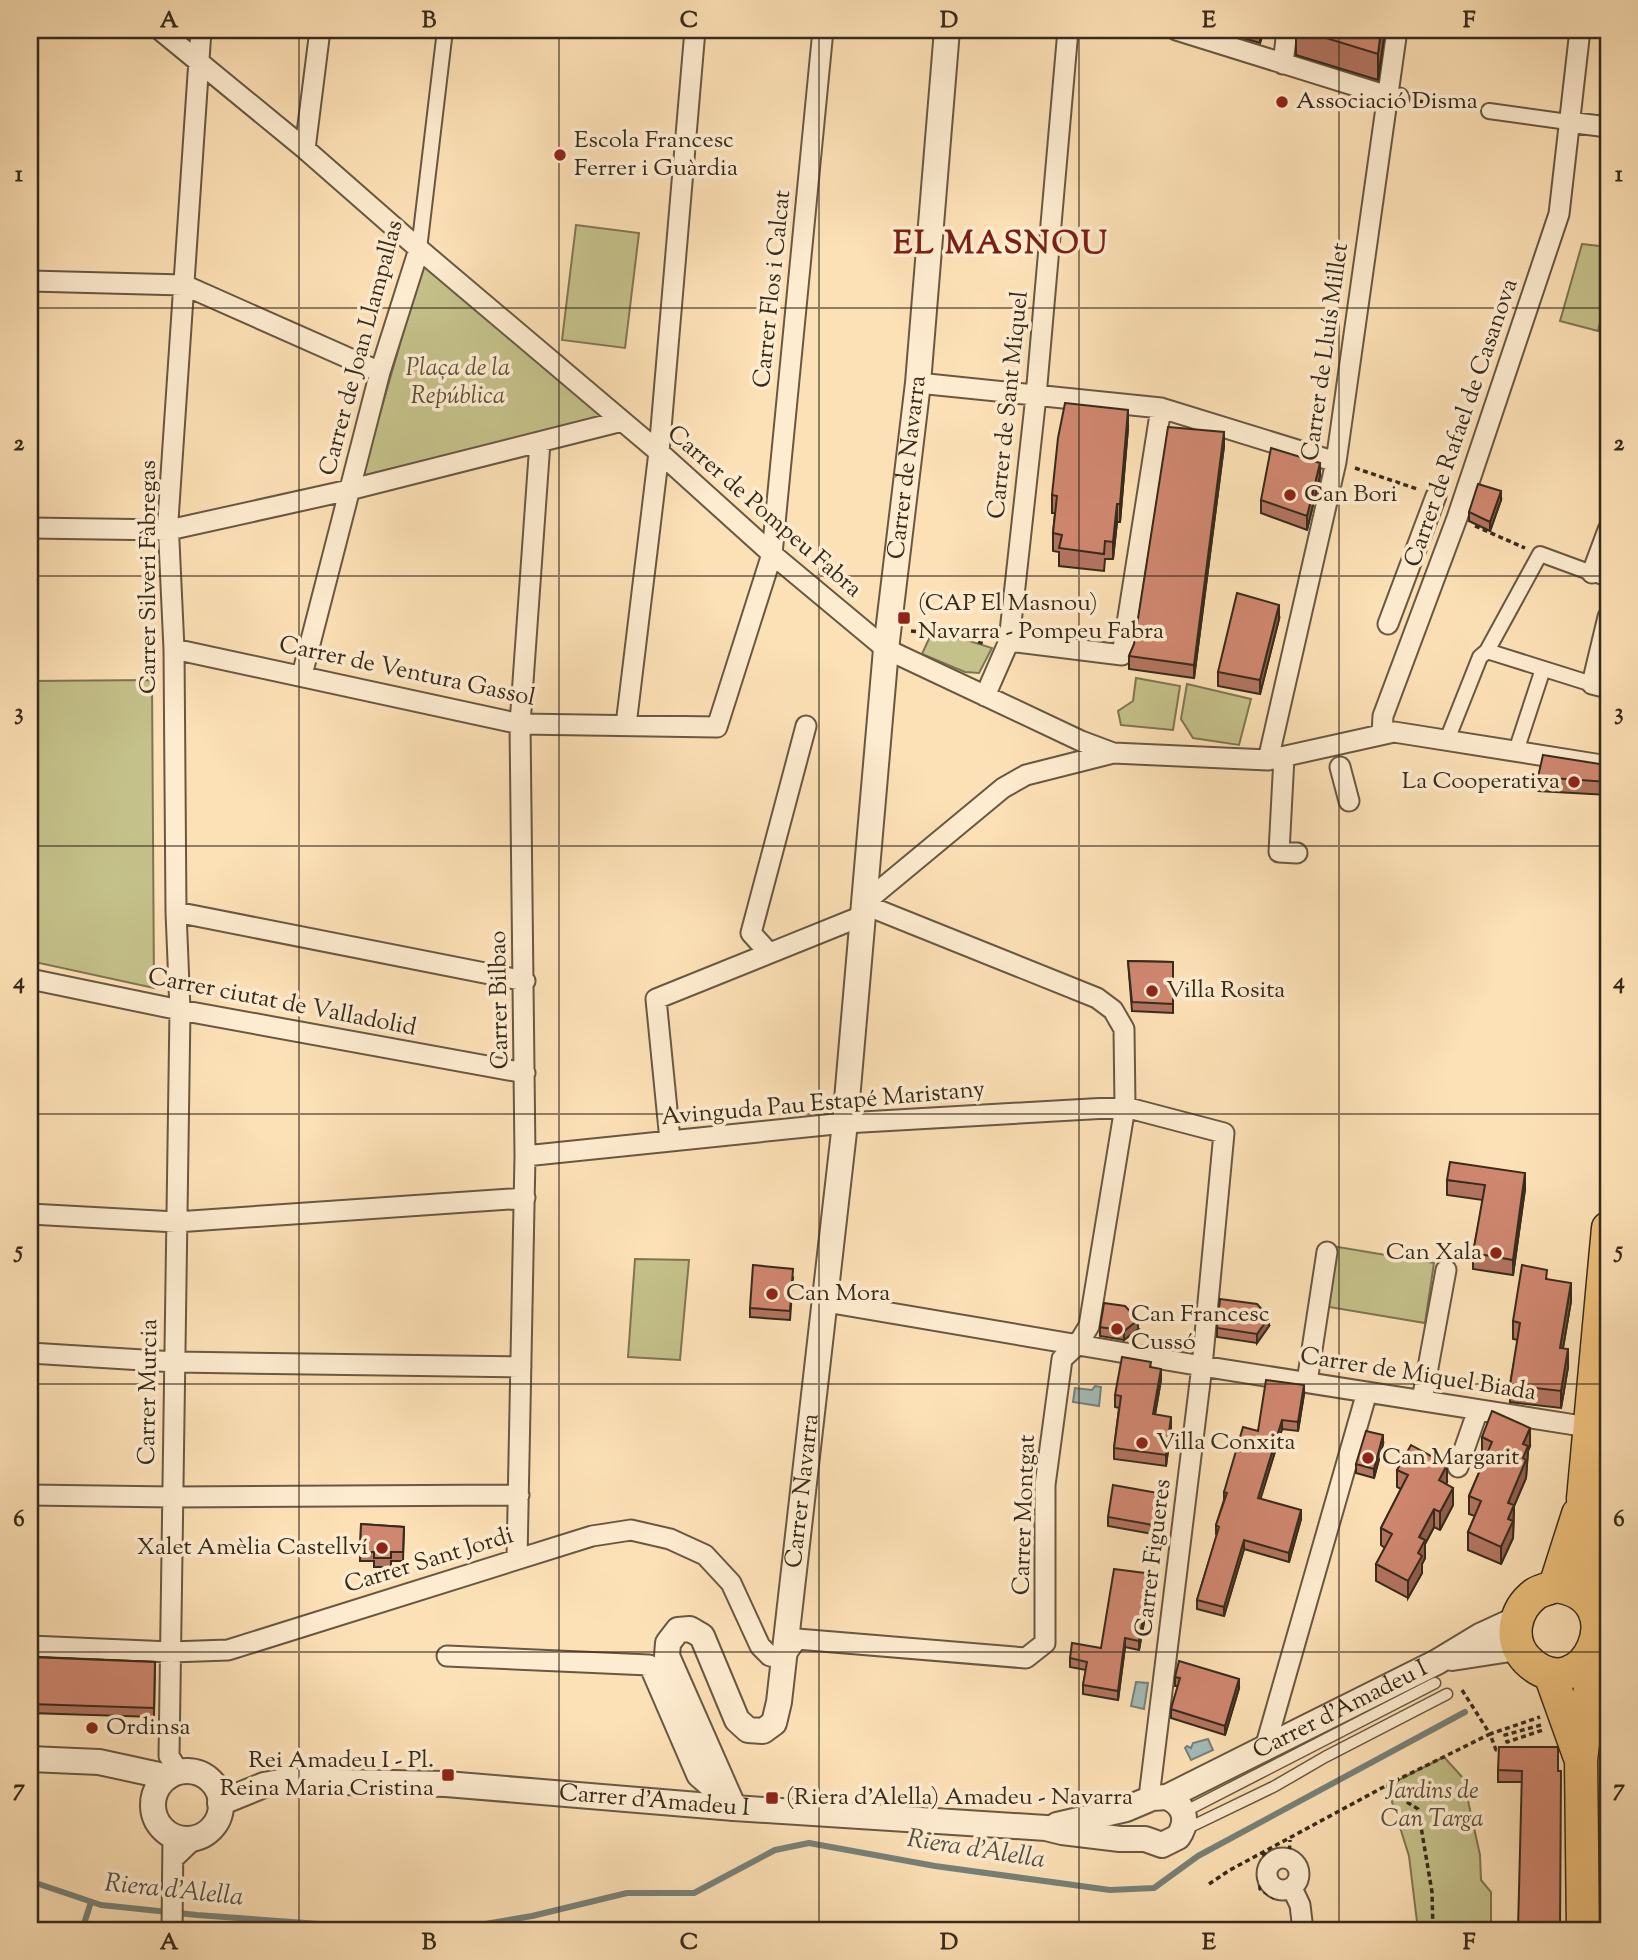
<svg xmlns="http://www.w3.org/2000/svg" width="1638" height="1960" font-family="'Sorts Mill Goudy',serif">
<rect width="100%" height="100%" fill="#fde1b6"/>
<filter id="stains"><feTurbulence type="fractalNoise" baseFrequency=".00286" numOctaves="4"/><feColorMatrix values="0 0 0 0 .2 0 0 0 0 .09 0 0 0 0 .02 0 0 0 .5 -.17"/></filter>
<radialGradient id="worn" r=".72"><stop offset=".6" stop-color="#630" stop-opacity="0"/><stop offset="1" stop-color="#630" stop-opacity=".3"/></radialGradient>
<path fill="#c5c18a" stroke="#7e7652" stroke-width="2" d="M576,225L639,233L625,348L562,340Z
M1582,244L1608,247V292L1598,331L1560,321Z
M423,264L603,417L362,476Z
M931,634L960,638L992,648L979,673L965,672L922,654Z
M1136,678L1180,686L1173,730L1121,725L1118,711L1133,701Z
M152,680L154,988L30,961V681Z
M1187,684L1251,699L1239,745L1193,738L1181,719Z
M1332,1246L1434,1263L1425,1323L1323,1306Z
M635,1259L689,1260L680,1360L628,1357Z
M1444,1757L1463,1778L1480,1855L1481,1880L1491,1892V1930H1416L1417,1922L1409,1856L1387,1786Z"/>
<path fill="#a2bbb7" stroke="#778179" stroke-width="2" d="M1095,1386L1101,1387L1099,1406L1073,1402L1075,1388L1092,1390Z
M1136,1682L1148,1683L1144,1709L1131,1706Z
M1208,1739L1213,1750L1191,1760L1185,1748L1187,1746L1191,1748L1193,1743Z"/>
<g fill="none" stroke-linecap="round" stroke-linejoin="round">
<path stroke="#778179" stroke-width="6" d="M30,1881L101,1905L197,1915L402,1930
M82,1930L91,1902
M449,1930L532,1916L627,1893H694L775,1850L809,1843L935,1866L1110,1890L1154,1888L1198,1856L1465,1712"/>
<g stroke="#685842" stroke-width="13">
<path id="service" d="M1184,1812L1435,1683
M1184,1830L1275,1786L1325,1757L1447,1694"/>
</g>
<g stroke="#685842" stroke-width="18">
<path id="pedestrian" d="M1489,111L1568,122
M419,249L445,30
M1487,651L1592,684
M1447,740L1480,657L1487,651L1540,554L1608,579
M1519,742L1541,675"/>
</g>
<g stroke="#685842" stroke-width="23">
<path id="minor" d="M160,30L305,149L419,249L659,452L772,554L886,649L1081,741L1113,753
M1176,30L1388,96L1399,98
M1283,64L1287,30
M1568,122L1608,127
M305,149L320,30
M30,281L184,285L380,372
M918,383L1161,408L1336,462
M30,528L169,530L349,490L622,421
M1592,573L1608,530
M1608,617L1592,684L1608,688
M1388,624L1436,496
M1009,641L1122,655L1161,408
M174,649L520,724L717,727L772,554L823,30
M302,675L380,372L419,249
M985,696L1009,641L1036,396L1068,30
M626,725L659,452L695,30
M1382,734L1383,716L1457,518L1559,214L1580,30
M1284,757L1279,852L1297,853
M1268,760L1336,462L1397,30
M1340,767L1349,801
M176,912L525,981
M769,953L751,933L806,726
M30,979L180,1010L525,1073
M670,1140L656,999L862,916
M525,1156L845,1123L1125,1107L1224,1133L1202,1366L1150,1789L1152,1798
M30,1214L176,1222L525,1198
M826,1302L1202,1366L1588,1427
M30,1353L175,1362L521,1367
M1307,1382L1327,1252
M1422,1400L1446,1270
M1458,1467L1478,1410
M30,1495L172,1497L519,1495
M517,1559L525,1156L520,724L540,442
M30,1646L171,1652L228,1650L592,1536L631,1530L670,1539L705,1555L731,1583L760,1646L770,1656L783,1658L797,1639L1026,1658L1045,1643V1485L1062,1359L1078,1344L1089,1326L1125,1107L1124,1029L1113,1010L1097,998L863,904L1003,788L1026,775L1113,753L1268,760L1394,732L1608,766
M447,1656L649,1665L697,1776L730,1805
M1265,1748L1367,1392
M179,1772L169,1756L180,1010L176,912L174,649L168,520L201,30
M1267 1874a16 16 0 1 1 32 0a16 16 0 1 1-32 0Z
M173,1859L196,1837
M1292,1888L1300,1905L1303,1930
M172,1930L173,1836"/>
</g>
<g stroke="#685842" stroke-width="28">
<g id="tertiary">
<path d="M1452,1658L1517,1648"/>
<path d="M30,1759L99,1762L168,1777"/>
<circle cx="187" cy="1805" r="34"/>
<path id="s1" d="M220,1803L264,1785L285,1781L446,1784L734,1808L1046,1828L1062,1832L1120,1839H1145L1162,1845L1178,1837C1189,1821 1185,1805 1167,1797"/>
<path id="s2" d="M734,1808L667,1656L668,1643L678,1630L690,1629L702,1636L737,1720L748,1730L763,1731L774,1723L779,1702L845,1123L886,649L918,383L947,30"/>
<path id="s3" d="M1057,1825L1126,1809L1152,1798L1167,1797L1437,1662L1480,1636L1517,1619"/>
</g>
</g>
<g stroke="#372b1b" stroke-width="35">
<path id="primary" d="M1555,1586C1638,1596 1583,1715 1527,1660C1508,1640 1514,1610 1535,1594C1541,1590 1549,1589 1555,1586Z
M1555,1586L1578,1514
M1592,1603L1583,1499L1608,1228
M1550,1674L1579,1755
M1583,1930L1581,1760L1594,1655"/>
</g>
<path stroke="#372b1b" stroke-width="3.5" stroke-dasharray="5 3.5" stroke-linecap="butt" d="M1418,101L1473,109
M1355,468L1417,489
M1475,526L1525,548
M911,631L963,637L986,644
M1462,1690L1490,1734L1540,1717
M1541,1725L1505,1735L1507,1742L1543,1730
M1391,1783L1399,1797L1418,1809L1432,1892L1433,1930
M1265,1852L1259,1874L1260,1889L1274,1898
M1289,1859L1290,1840
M1209,1884L1230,1870L1391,1783L1490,1734L1496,1750H1501"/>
<use href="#service" stroke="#feecd0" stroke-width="10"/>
<use href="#pedestrian" stroke="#feecd0" stroke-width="14"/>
<use href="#minor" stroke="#feecd0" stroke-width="19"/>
<use href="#tertiary" stroke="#feecd0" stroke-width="24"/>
<use href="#primary" stroke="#eec07b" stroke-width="32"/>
</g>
<path fill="#b37460" stroke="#372b1b" stroke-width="2" d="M1216,30H1264L1260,43Z
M1296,30H1385L1378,80L1296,55Z
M1608,316V338H1605V325Z
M1128,428L1120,522H1117L1113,559H1105L1104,571L1059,566V552L1053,551V533L1055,513H1052V495Z
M1224,446L1194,678L1129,669V656Z
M1320,476L1307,530L1261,513V500Z
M1501,500L1490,531L1469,521V512Z
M1279,619L1260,694L1218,686V672Z
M1608,764V795L1538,791V777Z
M1128,961L1173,962V1013L1132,1011Z
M1447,1180L1525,1189L1513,1275L1473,1269V1253L1483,1200L1447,1195Z
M793,1278L790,1320L750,1317V1308Z
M1547,1279L1571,1301L1563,1348L1568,1367L1561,1408L1510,1402V1385L1518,1340L1513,1339V1321Z
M1269,1326L1257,1343L1217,1337V1328Z
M1100,1327L1138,1329L1124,1340L1100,1336Z
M1151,1367L1161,1380L1155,1414L1171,1428L1166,1466L1114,1459V1448L1119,1408L1115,1407V1395Z
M1304,1394L1298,1431L1282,1429L1260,1499L1301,1519L1289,1562L1244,1549L1224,1616L1197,1609V1600L1217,1535L1216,1534V1525L1224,1500V1492L1258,1431Z
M1482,1437L1530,1446L1528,1451L1526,1478L1514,1506L1513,1538L1501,1564L1468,1550V1532L1475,1516L1469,1514V1496L1486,1457L1482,1455Z
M1383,1444L1374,1478L1356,1473V1464Z
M1397,1470L1447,1482L1446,1484L1453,1505L1440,1530L1434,1527L1425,1544V1558L1422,1564V1573L1408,1598L1376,1581V1564L1385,1548L1381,1545V1528L1401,1489L1397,1487Z
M30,1493H33L32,1586H30Z
M1158,1502L1153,1534L1108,1526V1517Z
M361,1524L404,1527L403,1561H391V1567H374V1561H360Z
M1151,1594L1147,1605L1139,1650L1125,1647L1118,1700L1083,1694V1685L1086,1670L1070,1667V1658L1101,1648Z
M30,1657L155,1662L154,1717L30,1713Z
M1175,1677L1239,1688L1225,1735L1171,1718V1709L1178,1686H1175Z
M1558,1747L1522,1782H1498V1770Z"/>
<path fill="#925e4e" stroke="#372b1b" stroke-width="2" d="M1260,30H1264L1260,43Z
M1381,30H1385L1378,80V54Z
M1128,410V428L1120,522V504Z
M1224,432V446L1194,678V665Z
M1320,463V476L1307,530V516Z
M1501,491V500L1490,531V522Z
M1117,504V522L1113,559V542Z
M1279,605V619L1260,694V680Z
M1525,1173V1189L1513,1275V1260Z
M1571,1283V1301L1560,1365V1348Z
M1269,1317V1326L1257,1343V1334Z
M1138,1320V1329L1124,1340V1331Z
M1568,1349V1367L1561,1408V1391Z
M1161,1369V1380L1153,1426V1414Z
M1304,1385V1394L1298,1431V1422Z
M1171,1417V1428L1166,1466V1455Z
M1282,1420V1429L1258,1507V1498Z
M1530,1428V1446L1528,1451L1526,1478L1514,1506L1513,1538L1501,1564V1547L1508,1503L1523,1444Z
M1383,1435V1444L1374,1478V1469Z
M1447,1465V1482L1439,1498V1480Z
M1453,1488V1505L1440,1530V1512Z
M1158,1493V1502L1153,1534V1525Z
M1434,1509V1527L1425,1544V1558L1422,1564V1573L1408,1598V1581L1419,1537Z
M1301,1510V1519L1289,1562V1553Z
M1244,1540V1549L1224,1616V1607Z
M1151,1585V1594L1147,1605L1139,1650V1641L1147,1596Z
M1125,1638V1647L1118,1700V1691Z
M1239,1679V1688L1225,1735V1726Z"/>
<path fill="#d08770" stroke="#372b1b" stroke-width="2" d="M1300,30H1381L1378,54Z
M1065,403L1128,410L1120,504H1117L1113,542L1105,541L1104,554L1059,548L1062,535L1053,533L1057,496L1052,495L1058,438Z
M1168,427L1224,432L1194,665L1129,656L1134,644Z
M1271,448L1320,463L1307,516L1261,500Z
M1478,484L1501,491L1490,522L1469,512Z
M1237,593L1279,605L1260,680L1218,672Z
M1543,755L1606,765L1608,764V782L1538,777Z
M1128,961L1173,962V1004L1132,1002Z
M1450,1162L1525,1173L1513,1260L1473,1253L1485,1185L1447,1180Z
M753,1265L793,1269L790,1311L750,1308Z
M1522,1265L1547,1270L1546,1279L1571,1283L1560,1348L1568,1349L1561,1391L1510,1385L1520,1323L1513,1321Z
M1220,1299L1257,1304L1269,1317L1257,1334L1217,1328Z
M1104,1303L1125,1306L1138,1320L1124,1331L1100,1327Z
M1122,1357L1151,1362L1150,1367L1161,1369L1153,1414L1171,1417L1166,1455L1114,1448L1121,1396L1115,1395Z
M1266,1380L1304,1385L1298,1422L1282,1420L1258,1498L1301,1510L1289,1553L1244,1540L1224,1607L1197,1600L1219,1527L1216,1525L1227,1493L1224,1492L1243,1427L1258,1431Z
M1492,1411L1530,1428L1523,1444L1528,1446L1523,1458L1526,1460L1508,1503L1514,1505L1508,1519L1513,1521L1501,1547L1468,1532L1481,1501L1469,1496L1492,1442L1482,1437Z
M1366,1431L1383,1435L1374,1469L1356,1464Z
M1411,1445L1447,1465L1439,1480L1453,1488L1440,1512L1434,1509L1419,1537L1425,1540L1418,1553L1422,1556L1408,1581L1376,1564L1392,1534L1381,1528L1408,1475L1397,1470Z
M1113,1485L1158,1493L1153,1525L1108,1517Z
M30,1493H33L32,1572H30Z
M361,1524L404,1527L403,1552H391V1558H374V1552H360Z
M1114,1569L1145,1573L1151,1585L1147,1596L1139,1641L1125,1638L1118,1691L1083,1685L1087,1662L1070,1658L1072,1643L1101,1648Z
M30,1657L155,1662L154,1708L30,1704Z
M1179,1661L1239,1679L1225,1726L1171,1709L1180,1678L1175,1677Z
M1499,1747H1558V1771H1561L1560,1930H1518L1522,1771L1498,1770Z"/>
<path fill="none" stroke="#372b1b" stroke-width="2" stroke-opacity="0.55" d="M299,30V1930M559,30V1930M819,30V1930M1079,30V1930M1339,30V1930M30,308H1608M30,576H1608M30,846H1608M30,1114H1608M30,1384H1608M30,1652H1608"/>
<g fill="#8f2418" stroke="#feecd0" stroke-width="2.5">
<circle cx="1282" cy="102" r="7"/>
<circle cx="560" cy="155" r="7"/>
<circle cx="1290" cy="495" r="7"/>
<rect x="897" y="611" width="14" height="14" rx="3.5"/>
<circle cx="1574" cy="782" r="7"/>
<circle cx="1152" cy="991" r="7"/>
<circle cx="1496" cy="1253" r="7"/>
<circle cx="772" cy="1294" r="7"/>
<circle cx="1117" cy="1329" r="7"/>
<circle cx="1142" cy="1443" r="7"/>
<circle cx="1368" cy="1458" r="7"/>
<circle cx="382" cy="1548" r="7"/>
<circle cx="92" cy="1728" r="7"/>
<rect x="441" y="1768" width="14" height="14" rx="3.5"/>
<rect x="765" y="1791" width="14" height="14" rx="3.5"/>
</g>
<g text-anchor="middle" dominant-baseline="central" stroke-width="7" stroke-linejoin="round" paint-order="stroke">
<g font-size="24" fill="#372b1b" stroke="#feecd0" text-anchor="start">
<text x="1296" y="102">Associació Disma</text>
<text x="574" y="141">Escola Francesc<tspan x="574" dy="28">Ferrer i Guàrdia</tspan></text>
<text x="1304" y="495">Can Bori</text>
<text x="918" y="604">(CAP El Masnou)<tspan x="918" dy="28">Navarra - Pompeu Fabra</tspan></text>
<text x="1560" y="782" text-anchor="end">La Cooperativa</text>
<text x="1166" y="991">Villa Rosita</text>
<text x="1482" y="1253" text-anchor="end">Can Xala</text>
<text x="786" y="1294">Can Mora</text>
<text x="1131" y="1315">Can Francesc<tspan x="1131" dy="28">Cussó</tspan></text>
<text x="1156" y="1443">Villa Conxita</text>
<text x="1382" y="1458">Can Margarit</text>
<text x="368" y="1548" text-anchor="end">Xalet Amèlia Castellví</text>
<text x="106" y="1728">Ordinsa</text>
<text x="434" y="1761" text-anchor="end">Rei Amadeu I - Pl.<tspan x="434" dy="28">Reina Maria Cristina</tspan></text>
<text x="786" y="1798">(Riera d'Alella) Amadeu - Navarra</text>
</g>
<g font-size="24" fill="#372b1b" stroke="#feecd0">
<text transform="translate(773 289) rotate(-84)">Carrer Flos i Calcat</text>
<text transform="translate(362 348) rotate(-75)">Carrer de Joan Llampallas</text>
<text transform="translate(1326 352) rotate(-82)">Carrer de Lluís Millet</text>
<text transform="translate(1009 405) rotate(-84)">Carrer de Sant Miquel</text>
<text transform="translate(1462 423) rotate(-71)">Carrer de Rafael de Casanova</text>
<text stroke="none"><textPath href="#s2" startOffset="1619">Carrer de Navarra</textPath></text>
<text transform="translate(764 512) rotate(41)">Carrer de Pompeu Fabra</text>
<text transform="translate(149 577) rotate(-90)">Carrer Silveri Fàbregas</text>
<text transform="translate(407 672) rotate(12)">Carrer de Ventura Gassol</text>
<text transform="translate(500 1000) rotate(-91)">Carrer Bilbao</text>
<text transform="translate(282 1003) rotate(11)">Carrer ciutat de Valladolid</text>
<text transform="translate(823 1104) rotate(-5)">Avinguda Pau Estapé Maristany</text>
<text transform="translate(1418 1375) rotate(9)">Carrer de Miquel Biada</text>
<text transform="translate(149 1392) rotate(-89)">Carrer Murcia</text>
<text stroke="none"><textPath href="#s2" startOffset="590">Carrer Navarra</textPath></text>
<text transform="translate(1025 1515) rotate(-88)">Carrer Montgat</text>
<text transform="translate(1154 1558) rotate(-83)">Carrer Figueres</text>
<text transform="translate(429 1561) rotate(-17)">Carrer Sant Jordi</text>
<text stroke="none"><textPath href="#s3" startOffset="308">Carrer d'Amadeu I</textPath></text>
<text stroke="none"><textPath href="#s1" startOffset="439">Carrer d'Amadeu I</textPath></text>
</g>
<g font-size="24" font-style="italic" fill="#5a5037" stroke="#feecd0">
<text x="458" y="369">Plaça de la<tspan x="458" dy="28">República</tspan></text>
<text x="1432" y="1792">Jardins de<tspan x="1432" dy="28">Can Targa</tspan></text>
</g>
<g font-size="26" font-style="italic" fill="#524f42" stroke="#feecd0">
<text transform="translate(976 1850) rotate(9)">Riera d'Alella</text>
<text transform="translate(174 1891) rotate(6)">Riera d'Alella</text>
</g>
<g font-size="32" font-weight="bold" letter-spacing="2" fill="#7a1f14" stroke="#feecd0">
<text x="1001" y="245">EL MASNOU</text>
</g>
</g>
<rect width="1638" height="1960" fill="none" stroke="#fde1b6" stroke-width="77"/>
<rect x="38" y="38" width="1562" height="1884" fill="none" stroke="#372b1b" stroke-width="2.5"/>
<g font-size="23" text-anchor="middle" font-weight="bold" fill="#372b1b">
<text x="169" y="27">A</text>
<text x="429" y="27">B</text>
<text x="689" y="27">C</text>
<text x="949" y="27">D</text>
<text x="1209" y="27">E</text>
<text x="1469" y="27">F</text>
<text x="19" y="181">1</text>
<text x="1619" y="181">1</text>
<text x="19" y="450">2</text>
<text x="1619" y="450">2</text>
<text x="19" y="719">3</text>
<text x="1619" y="719">3</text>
<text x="19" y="988">4</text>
<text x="1619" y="988">4</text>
<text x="19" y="1257">5</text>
<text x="1619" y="1257">5</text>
<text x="19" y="1526">6</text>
<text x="1619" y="1526">6</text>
<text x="19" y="1795">7</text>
<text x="1619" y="1795">7</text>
<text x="169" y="1949">A</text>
<text x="429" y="1949">B</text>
<text x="689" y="1949">C</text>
<text x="949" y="1949">D</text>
<text x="1209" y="1949">E</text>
<text x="1469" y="1949">F</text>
</g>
<rect width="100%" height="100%" filter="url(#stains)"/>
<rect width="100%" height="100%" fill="url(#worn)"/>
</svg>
